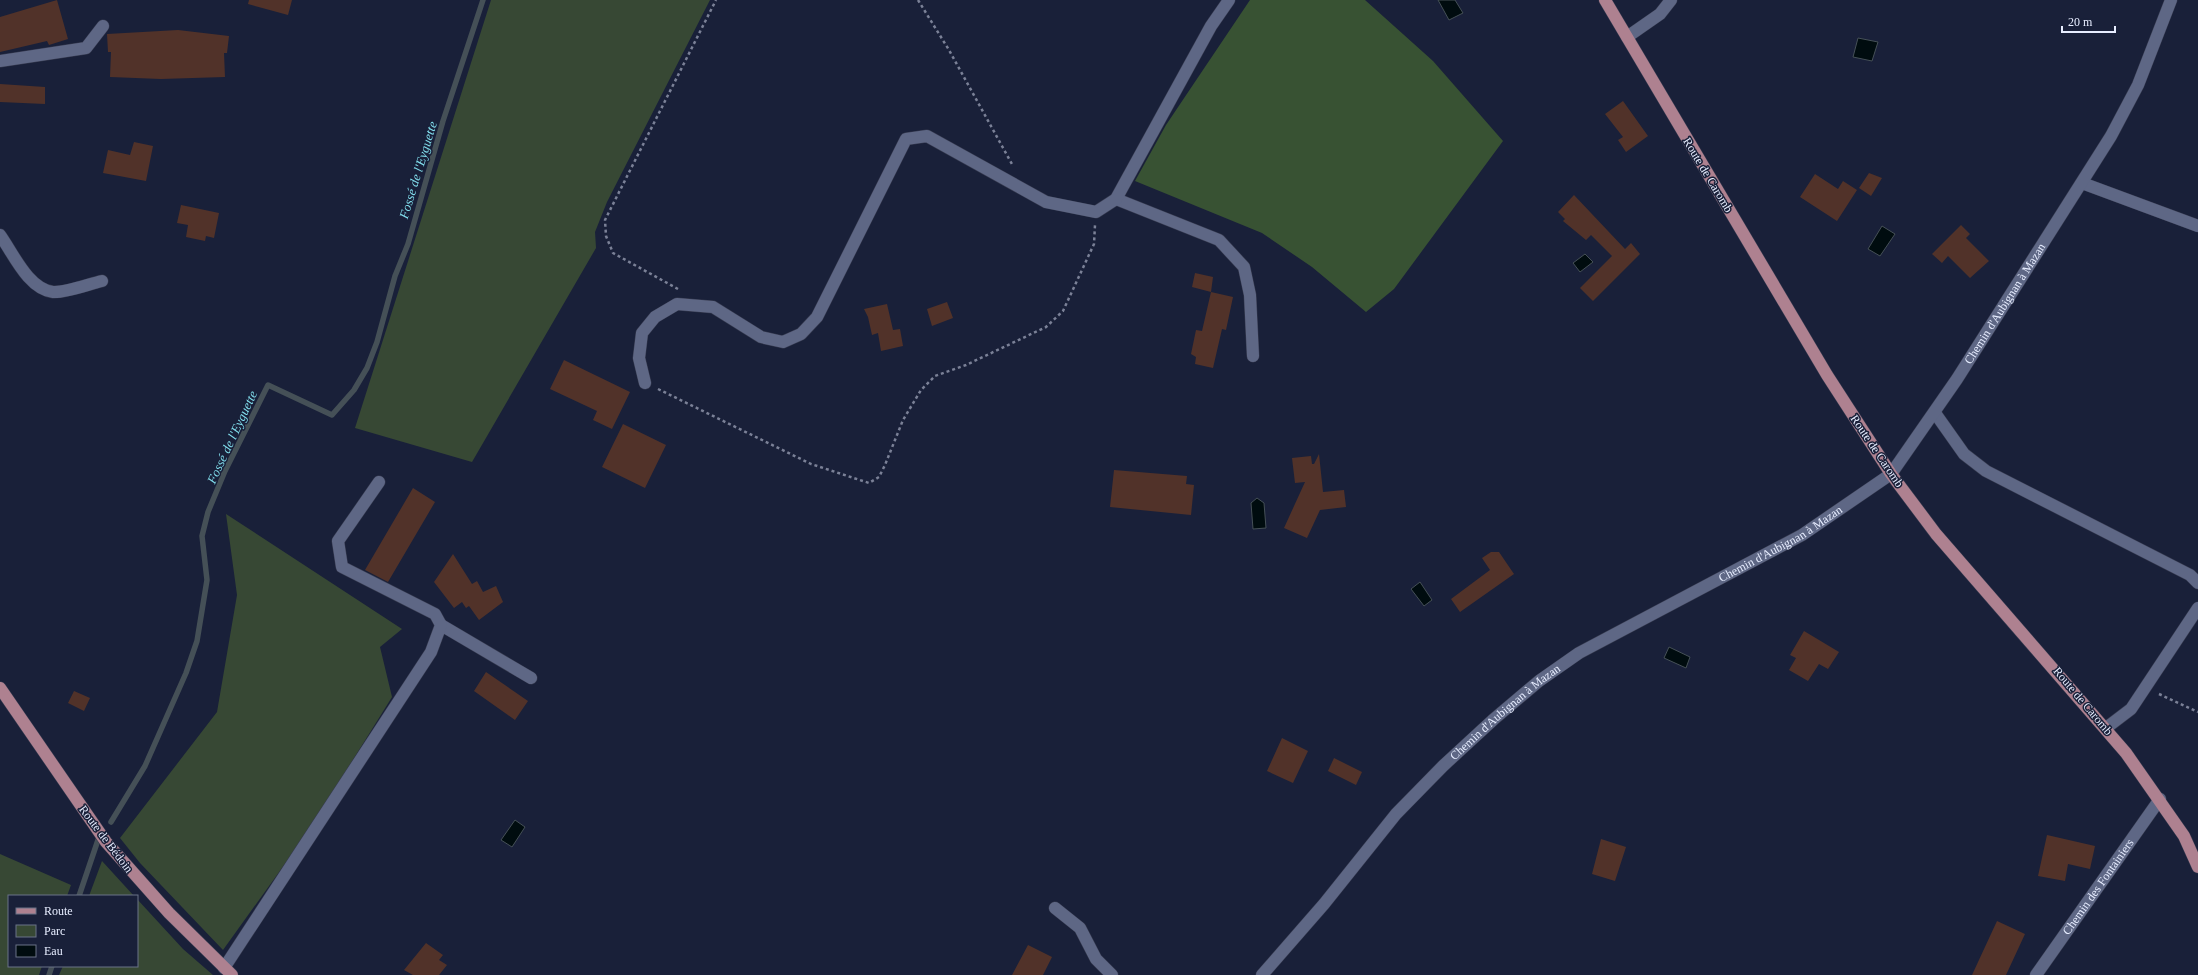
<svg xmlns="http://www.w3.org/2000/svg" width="2198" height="975" font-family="'Times New Roman',serif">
<rect width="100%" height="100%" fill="#192039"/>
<path fill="#374834" d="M491,0H710L607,202L595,232L596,248L472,462L355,428Z
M226,514L402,629L380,647L392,697L310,829L223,950L140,863L120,838L217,712L237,595Z
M0,854L71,885L67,896H9V966H42L39,975H0Z
M102,861L134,896H89Z
M137,899L183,949L213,975H59L63,966H137Z"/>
<path fill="#385233" d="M1250,0H1365L1433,61L1503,141L1394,289L1366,312L1312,267L1262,233L1135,181L1166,125Z"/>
<path fill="#000c0f" stroke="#455057" d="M1438,0H1455L1463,13L1449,20Z
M1858,38L1878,42L1872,61L1853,57Z
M1882,226L1895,234L1880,256L1868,249Z
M1585,254L1593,262L1580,272L1573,263Z
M1257,498L1264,503L1266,528L1253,529L1251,503Z
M1420,582L1432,600L1424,606L1411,589Z
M1669,647L1690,657L1686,668L1664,658Z
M515,820L525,827L512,847L501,840Z"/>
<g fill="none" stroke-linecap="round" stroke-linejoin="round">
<path stroke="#455057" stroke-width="5.5" d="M111,822L145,766L186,673L197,641L207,580L202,536L208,512L225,471L268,385L332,415L354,390L367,368L377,342L395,276L408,244L443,121L483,0
M79,896L99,837
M49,975L52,966"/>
</g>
<path fill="#513229" d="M57,0L68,39L49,45L47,41L0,52V17Z
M249,0H292L288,15L248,4Z
M178,30L229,36L227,53H224L225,77L161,79L110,77L111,52H108L107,34Z
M0,84L45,87V104L0,102Z
M1623,101L1648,136L1626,152L1618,140L1623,137L1605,114Z
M134,142L153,146L146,181L103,173L108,150L130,155Z
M1869,173L1882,178L1871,196L1859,188Z
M1815,174L1838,189L1843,181L1857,190L1837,221L1800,197Z
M1574,195L1625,249L1631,243L1640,254L1593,301L1580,288L1612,256L1591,235L1586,240L1563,221L1565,219L1558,212Z
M181,205L219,213L214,238L206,236L205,241L186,237L188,225L177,223Z
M1961,225L1970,234L1966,238L1989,261L1970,278L1948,256L1942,263L1932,254Z
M1195,273L1213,277L1211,292L1233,297L1226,330L1222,329L1213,368L1195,364L1196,357L1191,354L1196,330L1202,331L1211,292L1192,287Z
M947,302L953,318L932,326L927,309Z
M887,304L893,330L900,329L903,346L881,351L878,333L872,335L868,317L864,309Z
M564,360L630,392L612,429L593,420L597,411L550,389Z
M623,424L666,445L645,488L602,467Z
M1319,454L1323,492L1344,490L1346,507L1320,510L1307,538L1284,528L1305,482L1295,483L1292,458L1311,456L1312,464H1314Z
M1114,470L1187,476L1186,484L1194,485L1191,515L1110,507Z
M413,488L435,502L388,582L365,570Z
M1491,552H1499L1514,574L1460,612L1451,599L1490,570L1482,558Z
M453,554L472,584L477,581L483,592L496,586L503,602L479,620L469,606L466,608L462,602L454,608L434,582Z
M1804,631L1839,652L1828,669L1819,664L1808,681L1789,670L1796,658L1790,655Z
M486,672L528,701L515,720L474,691Z
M74,691L90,698L84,711L68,703Z
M1282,738L1308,751L1293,783L1267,771Z
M1334,758L1362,772L1356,785L1328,771Z
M2047,835L2095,846L2090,869L2068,864L2065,881L2038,876Z
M1601,839L1626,847L1615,881L1592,874Z
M1997,921L2025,934L2006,975H1972Z
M426,943L443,955L439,960L447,965L439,975H413L404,970Z
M1028,945L1052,957L1043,975H1012Z"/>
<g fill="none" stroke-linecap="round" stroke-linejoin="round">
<g stroke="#373b50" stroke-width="13">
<g id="minor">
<path d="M1627,37L1660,14L1671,0"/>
<path d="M0,61L86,48L103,26"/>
<path d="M2082,183L2198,226"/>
<path d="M1116,199L1219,240L1244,267L1250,295L1253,356"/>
<path d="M0,235C13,253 28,289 53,292C65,293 89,284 102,281"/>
<path d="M645,383L639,358L642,333L655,317L677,304L713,307L761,337L783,342L801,334L817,317L906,139L927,136L1046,202L1096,212L1116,199L1211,26L1229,0"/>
<path d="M1935,413L1964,454L1986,471L2190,575L2198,583"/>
<path d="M441,625L531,678"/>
<path d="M2106,728L2131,709L2198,608"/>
<path d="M1055,908L1080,928L1096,959L1112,975"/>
<path d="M224,968L431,652L441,625L435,614L342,567L338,541L379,482"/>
<path id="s1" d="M1262,975L1324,904L1396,814L1443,766L1494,719L1539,681L1579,653L1802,535L1891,474L1957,379L2111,136L2138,85L2171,0"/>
<path id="s2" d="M2036,975L2160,799"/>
</g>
</g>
<g stroke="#373b50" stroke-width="13">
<path id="major" d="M1605,0L1827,375L1891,474L1936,534L2126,753L2184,836L2198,867
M0,688L106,842L169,913L232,975"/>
</g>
<path stroke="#7b8197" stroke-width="2.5" stroke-dasharray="3 3" stroke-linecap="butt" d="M918,0L949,50L1013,166
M678,289L613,253L606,236L605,220L716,0
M658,389L811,464L869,483L879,477L885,465L903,420L921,390L935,376L966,365L1046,327L1063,311L1094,244L1095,225
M2159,694L2198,712"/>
<use href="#minor" stroke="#5e6785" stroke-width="12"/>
<use href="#major" stroke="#ae8190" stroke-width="12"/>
</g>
<g text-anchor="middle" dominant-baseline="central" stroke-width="3" stroke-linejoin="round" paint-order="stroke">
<g font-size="12" fill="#e7edff" stroke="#192039">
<text transform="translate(1708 175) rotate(59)">Route de Caromb</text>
<text stroke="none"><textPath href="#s1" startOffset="1019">Chemin d'Aubignan à Mazan</textPath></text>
<text transform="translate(1877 451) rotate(56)">Route de Caromb</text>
<text stroke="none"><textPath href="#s1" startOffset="683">Chemin d'Aubignan à Mazan</textPath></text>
<text transform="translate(2083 701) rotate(50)">Route de Caromb</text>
<text stroke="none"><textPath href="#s1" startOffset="359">Chemin d'Aubignan à Mazan</textPath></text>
<text transform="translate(106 839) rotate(53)">Route de Bédoin</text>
<text stroke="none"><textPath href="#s2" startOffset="108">Chemin des Fontainiers</textPath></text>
</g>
<g font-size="13" font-style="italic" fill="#81ddec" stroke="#192039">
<text transform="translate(418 170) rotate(-73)">Fossé de l'Eyguette</text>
<text transform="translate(232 437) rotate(-65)">Fossé de l'Eyguette</text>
</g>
</g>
<rect x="8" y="895" width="130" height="72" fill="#192039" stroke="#6b7288"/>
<rect x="16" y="908" width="20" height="6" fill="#ae8190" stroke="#6b7288"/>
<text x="44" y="915" font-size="12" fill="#e7edff">Route</text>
<rect x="16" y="925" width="20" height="12" fill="#374834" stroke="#6b7288"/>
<text x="44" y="935" font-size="12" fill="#e7edff">Parc</text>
<rect x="16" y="945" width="20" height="12" fill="#000c0f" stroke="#6b7288"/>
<text x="44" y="955" font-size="12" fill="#e7edff">Eau</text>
<path d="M2062 26v6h53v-6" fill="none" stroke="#e7edff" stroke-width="2"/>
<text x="2068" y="26" font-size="12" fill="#e7edff" stroke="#192039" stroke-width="3" paint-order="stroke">20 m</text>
</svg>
